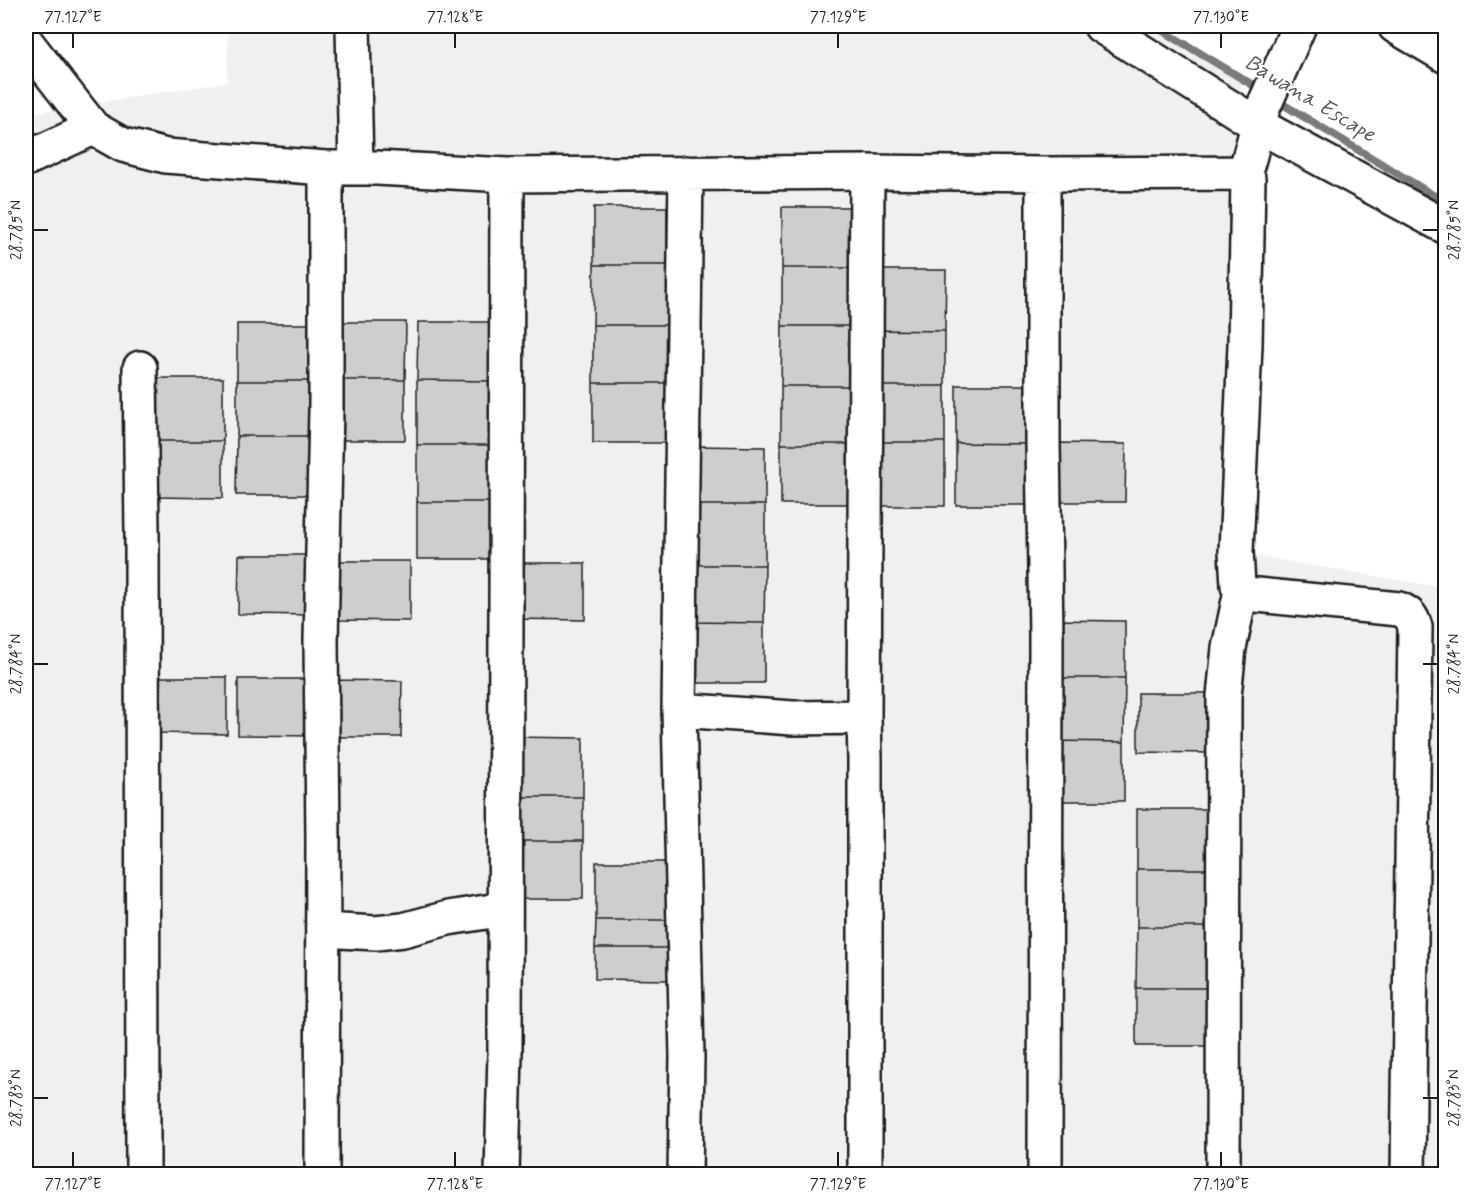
<svg xmlns="http://www.w3.org/2000/svg" width="1471" height="1200" font-family="Mynerve,sans-serif">
<rect width="100%" height="100%" fill="#fff"/>
<filter id="ink" filterUnits="userSpaceOnUse"><feTurbulence type="fractalNoise" baseFrequency=".0167" numOctaves="2"/><feDisplacementMap in="SourceGraphic" scale="12" xChannelSelector="R" yChannelSelector="G"/><feConvolveMatrix kernelMatrix="1 2 1 2 8 2 1 2 1" color-interpolation-filters="sRGB"/></filter>
<g filter="url(#ink)">
<path fill="#f0f0f0" d="M228,26H1149L1241,78L1238,553L1445,588V783L1442,1174H26V114L227,82Z"/>
<g fill="none" stroke-linecap="round" stroke-linejoin="round">
<path stroke="#7a7a7a" stroke-width="8" d="M1155,26L1261,90
M1276,100L1446,203"/>
</g>
<path fill="#cecece" stroke="#1c1c1c" stroke-width="1.5" d="M594,207H667V265H594Z
M782,207H855V268H782Z
M594,265H667V325H593Z
M782,268H855V326H782Z
M873,270H946L945,331L872,330Z
M332,322H406L405,380H332Z
M418,322H491L490,381L417,380Z
M237,324H310V381H237Z
M593,325H667V383H593Z
M782,326H855L854,386H781Z
M872,330L945,331V386H872Z
M150,378H223V441H150Z
M332,380H405V440H332Z
M417,380L490,381V445H417Z
M237,381H310V436H237Z
M593,383H667L666,443H593Z
M956,385H1029V444L956,443Z
M781,386H854V444H781Z
M872,386H945V442H872Z
M237,436H310V495H236Z
M150,441H223V498L150,497Z
M872,442H945V506H872Z
M956,443L1029,444V505H956Z
M1053,443L1126,444L1125,502H1052Z
M781,444H854V504H781Z
M417,445H490L491,502H417Z
M692,446L765,447V505H692Z
M417,502H491V559H417Z
M692,505H765V565H692Z
M239,555H312L311,615L238,614Z
M337,561H410V621L337,620Z
M512,563H585V620L512,619Z
M692,565H765L764,623L691,622Z
M1051,620L1125,621V678H1051Z
M691,622L764,623V683H691Z
M153,677H227V734L153,733Z
M1051,678H1125L1124,742L1051,741Z
M238,679H311V736L238,735Z
M328,680L402,681L401,737H328Z
M1138,693H1211V753L1138,752Z
M510,737L583,738V797H510Z
M1051,741L1124,742V801H1051Z
M510,797H583V841H510Z
M1137,809H1210V869H1137Z
M510,841H583V899H510Z
M596,862H669V920H596Z
M1137,869H1210V927H1137Z
M596,920H669V948H595Z
M1137,927H1210L1209,988H1136Z
M595,948H669L668,980L595,979Z
M1136,988H1209V1046H1136Z"/>
<g fill="none" stroke-linecap="round" stroke-linejoin="round">
<g stroke="#1c1c1c" stroke-width="38">
<path id="minor" d="M353,26L356,168
M1101,26L1258,125L1446,227
M1395,26L1446,56
M26,42L93,128L123,145L166,156L326,168H377L507,175L867,172L1043,174L1245,173L1248,178L1245,345L1236,551L1238,586L1241,591L1247,594L1399,609C1409,613 1412,617 1415,627L1408,1174
M26,159L93,128
M1245,173L1263,108L1299,26
M1043,174V442L1046,636L1045,1174
M140,368L142,532L143,1174
M679,710L793,718L864,717
M323,930L376,933L403,930L448,918L505,909
M322,1174L323,839L321,641L326,409V168
M502,1174L505,1053L507,175
M685,1174L687,1057L679,710L686,173
M865,1174V760L864,717L867,172
M1223,1174L1224,696L1229,648L1241,591"/>
</g>
<use href="#minor" stroke="#fff" stroke-width="33"/>
</g>
</g>
<path fill="none" stroke="#1c1c1c" stroke-width="2" d="M73,33V48M455,33V48M838,33V48M1221,33V48M33,230H48M1423,230H1438M33,664H48M1423,664H1438M33,1098H48M1423,1098H1438M73,1152V1167M455,1152V1167M838,1152V1167M1221,1152V1167"/>
<g text-anchor="middle" dominant-baseline="central" stroke-width="4.5" stroke-linejoin="round" paint-order="stroke">
<g font-size="22" font-style="italic" fill="#5a5a5a" stroke="#fff">
<text transform="translate(1310 99) rotate(31)">Bawana Escape</text>
</g>
</g>
<rect width="1471" height="1200" fill="none" stroke="#fff" stroke-width="66"/>
<rect x="33" y="33" width="1405" height="1134" fill="none" stroke="#1c1c1c" stroke-width="2"/>
<g font-size="15" text-anchor="middle" fill="#1c1c1c">
<text x="73" y="22">77.127°E</text>
<text x="455" y="22">77.128°E</text>
<text x="838" y="22">77.129°E</text>
<text x="1221" y="22">77.130°E</text>
<text transform="translate(16 230) rotate(-90)" y="5">28.785°N</text>
<text transform="translate(1454 230) rotate(-90)" y="5">28.785°N</text>
<text transform="translate(16 664) rotate(-90)" y="5">28.784°N</text>
<text transform="translate(1454 664) rotate(-90)" y="5">28.784°N</text>
<text transform="translate(16 1098) rotate(-90)" y="5">28.783°N</text>
<text transform="translate(1454 1098) rotate(-90)" y="5">28.783°N</text>
<text x="73" y="1189">77.127°E</text>
<text x="455" y="1189">77.128°E</text>
<text x="838" y="1189">77.129°E</text>
<text x="1221" y="1189">77.130°E</text>
</g>
</svg>
